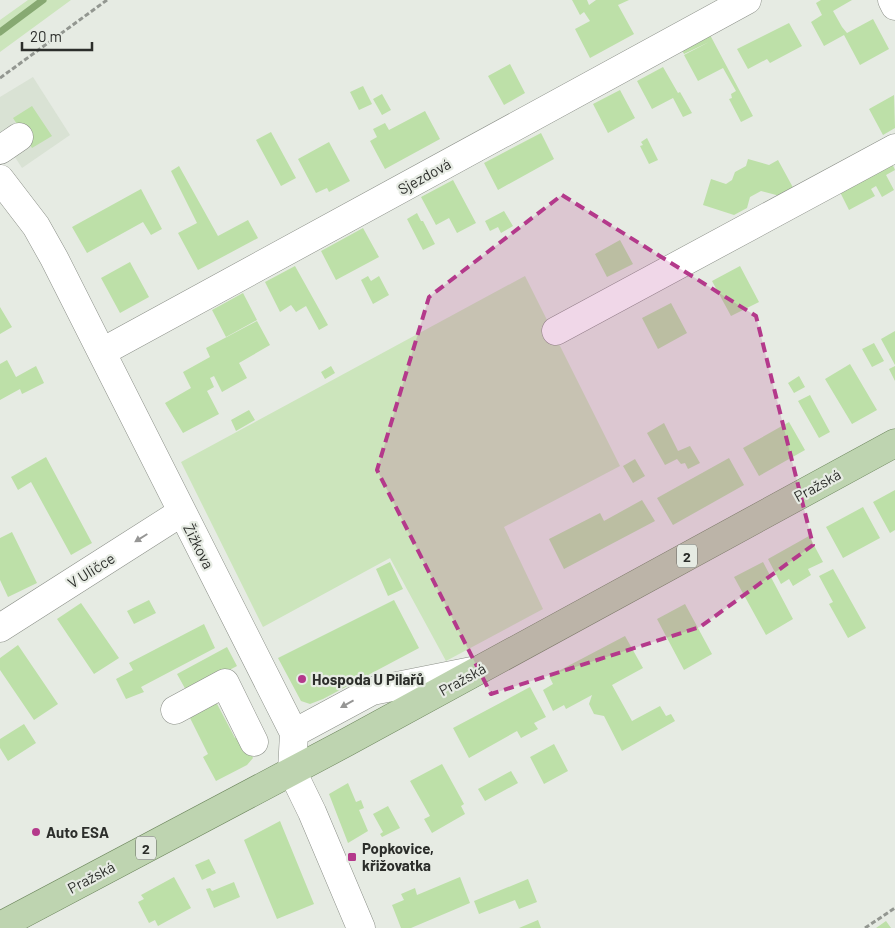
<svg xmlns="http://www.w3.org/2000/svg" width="895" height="928" font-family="Barlow,sans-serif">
<rect width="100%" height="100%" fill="#e6ebe3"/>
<path fill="#d9e2d4" d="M33,77L70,135L22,168L0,134V97Z"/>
<path fill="#cce5bc" d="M28,0H71L0,52V20Z
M525,276L620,466L504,527L543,609L446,661L390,558L263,627L181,462Z"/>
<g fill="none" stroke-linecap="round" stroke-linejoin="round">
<path stroke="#87a972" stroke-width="7" d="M0,32L43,0"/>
</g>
<path fill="#bde0a8" d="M572,0H587L589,5L596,0H629L618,5L634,34L590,58L575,29L590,21L584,12L580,15Z
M821,0H852L833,11L842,27L847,33L873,19L889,49L860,65L844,35L824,46L811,22L822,15L816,3Z
M789,23L802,46L770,63L767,59L748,69L737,49Z
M709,33L753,116L741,122L729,99L732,98L731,94L736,91L723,68L698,81L684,55L709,42L684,54L681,48Z
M510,64L525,93L504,105L488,76Z
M663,67L678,93L680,92L692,113L683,117L673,98L652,109L637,81Z
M363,86L372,104L359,110L350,92Z
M620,90L635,118L608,133L593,104Z
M382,94L391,110L382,115L373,99Z
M894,95L895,128L883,135L869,109Z
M32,106L52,136L32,148L13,118Z
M425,111L440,139L385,169L370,141L377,137L373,129L385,123L389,130Z
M271,132L296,178L281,186L256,140Z
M541,133L554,159L498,190L484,163Z
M647,138L658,160L649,164L640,146L643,145L641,142Z
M329,142L350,181L329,192L327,188L316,193L298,159Z
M748,159L769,165L778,160L796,193L780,196L761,191L750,197L747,208L734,215L703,205L711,179L726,184L732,180L735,172L746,166Z
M890,159L895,170L886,175L894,190L882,197L876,186L871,189L875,196L849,210L838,188Z
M179,166L218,236L248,220L258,238L198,270L178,233L197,223L171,171Z
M453,180L476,223L457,233L449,218L436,225L421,197Z
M141,189L162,229L151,235L143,222L87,253L72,227Z
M504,211L513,226L501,233L498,227L490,231L485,221Z
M417,213L421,221H423L435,244L423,250L407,219Z
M363,228L379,257L336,280L321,251Z
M620,240L633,264L607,277L595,254Z
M130,262L149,297L120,313L101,278Z
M295,266L328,325L319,330L306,306L296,312L291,305L280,312L265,282Z
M740,266L759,302L731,316L712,281Z
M368,276L371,281L379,276L389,295L373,304L361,280Z
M243,293L257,320L226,337L212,310Z
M671,303L687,333L658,349L642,318Z
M0,307L12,327L0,334Z
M257,321L270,345L239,363L247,378L222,392L214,376L210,378L214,387L207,391L219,414L183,433L165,403L191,388L183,372L210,357L206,348Z
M895,331V365L881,339Z
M874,343L884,361L872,367L862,349Z
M7,360L16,377L36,366L44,383L22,394L20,389L0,400V364Z
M850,364L877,410L852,424L825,379Z
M331,366L335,373L325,379L321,372Z
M895,366V381L889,369Z
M799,376L805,387L794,393L788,383Z
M810,395L830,432L819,438L798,401Z
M249,410L255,420L236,431L231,420Z
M789,422L805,450L759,476L743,448Z
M664,423L678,451L690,446L700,463L688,469L685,463L681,464L677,459L665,465L647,433Z
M46,457L92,543L71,555L31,482L18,490L11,477Z
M729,458L744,485L673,525L657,498Z
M635,459L645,476L633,483L623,466Z
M895,490V530L890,533L873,502Z
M642,500L655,521L564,569L549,539L600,513L604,521Z
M863,507L880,538L843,558L826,527Z
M12,532L37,583L8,597L0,580V538Z
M809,536L823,562L808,569L811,575L793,586L789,579L781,584L768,559Z
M390,562L403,589L388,596L376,569Z
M763,562L793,619L766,635L734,577Z
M833,569L866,628L848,638L829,604L833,602L819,576Z
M149,600L156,613L134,624L127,611Z
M394,600L419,648L323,699L310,704L301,701L278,658Z
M81,603L119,658L94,674L57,619Z
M685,604L712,654L684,670L657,619Z
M204,624L215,648L141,687L144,692L126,699L116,679L133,670L129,663Z
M625,636L643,668L612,685L632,721L660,706L666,716L671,714L675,721L622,751L604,716L594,714L589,704L592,695L566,709L564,705L553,711L543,690L553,684L549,676Z
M18,645L58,704L34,720L0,670V658Z
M227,647L237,666L187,692L177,674Z
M530,687L546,717L534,723L538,729L521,738L517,731L469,758L453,728Z
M215,700L235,738L243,734L253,758L247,765L216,781L203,757L208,754L188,714Z
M24,724L36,743L8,761L0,748V739Z
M554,744L568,771L544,784L530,757Z
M442,764L464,804L461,806L465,814L432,833L424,819L430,816L410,781Z
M511,771L518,783L485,801L478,789Z
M348,783L356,802L361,800L364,808L359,810L368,831L348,843L329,794Z
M388,806L400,828L382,837L380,834L383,832L373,814Z
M280,821L314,904L277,919L244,840Z
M209,859L216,873L202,880L195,865Z
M174,877L191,908L158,926L155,920L149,923L138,902L144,899L141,895Z
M460,877L470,903L411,928H401L392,905L404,900L401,894L415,888L417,895Z
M528,879L537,902L519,909L515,900L479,914L474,901Z
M234,882L240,897L214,908L206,889L210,888L212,891Z
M538,920L541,928H519Z
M886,921L891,928H876Z"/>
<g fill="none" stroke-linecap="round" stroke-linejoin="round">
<g stroke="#8b8f88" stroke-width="29">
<path id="minor" d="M892,0L895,6
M0,150L19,137
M0,179L36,226L54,258L294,733L292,771L312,812L361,928
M556,331L895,148
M102,352L747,0
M0,628L182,512
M175,710L225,683L254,742
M294,733L372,691L472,671"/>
</g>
<g stroke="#6f885f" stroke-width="29">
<path id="major" d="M0,926L347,742L895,443"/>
</g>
<path stroke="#939791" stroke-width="3" stroke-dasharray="5 2.5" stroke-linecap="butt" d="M0,78L107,0
M865,928L895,908"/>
<use href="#minor" stroke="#fff" stroke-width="28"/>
<use href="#major" stroke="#bed4b0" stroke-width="28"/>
</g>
<defs><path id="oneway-solid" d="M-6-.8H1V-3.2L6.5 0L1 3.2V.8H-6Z" transform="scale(1.25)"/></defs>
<g fill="#969695">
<use href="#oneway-solid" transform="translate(141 538) rotate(148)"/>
<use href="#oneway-solid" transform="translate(347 704) rotate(151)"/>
</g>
<path fill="#b4398b" fill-opacity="0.2" stroke="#b4398b" stroke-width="4" stroke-dasharray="10 6" stroke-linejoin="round" d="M562,195L756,316L813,545L700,627L491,694L377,470L429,297Z"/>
<g fill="#b4398b" stroke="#e6ebe3" stroke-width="2">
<circle cx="302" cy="679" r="5"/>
<circle cx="36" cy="832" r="5"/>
<rect x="347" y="852" width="10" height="10" rx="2.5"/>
</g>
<g text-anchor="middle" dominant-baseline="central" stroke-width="4.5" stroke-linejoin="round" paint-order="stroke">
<g fill="#e6ebe3" stroke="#646762" stroke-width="1">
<rect x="677" y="544.5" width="20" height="23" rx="4"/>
<rect x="136" y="836.5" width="20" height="23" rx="4"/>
</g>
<g font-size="14" font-weight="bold" fill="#2c2e2b">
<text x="687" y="556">2</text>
<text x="146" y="848">2</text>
</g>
<g font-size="15" fill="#2c2e2b" stroke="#e6ebe3">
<text transform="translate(424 176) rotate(-29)">Sjezdová</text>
<text transform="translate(817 485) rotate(-29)">Pražská</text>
<text transform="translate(199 546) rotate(63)">Žižkova</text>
<text transform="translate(91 570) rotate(-32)">V Uličce</text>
<text transform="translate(462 679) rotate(-29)">Pražská</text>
<text transform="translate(91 877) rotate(-28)">Pražská</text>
</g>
<g font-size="15" font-weight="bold" fill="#2c2e2b" stroke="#e6ebe3" text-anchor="start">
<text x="312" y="679">Hospoda U Pilařů</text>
<text x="46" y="832">Auto ESA</text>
<text x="362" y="848">Popkovice,<tspan x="362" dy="17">křižovatka</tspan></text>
</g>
</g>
<path d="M22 42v8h70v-8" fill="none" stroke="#2c2e2b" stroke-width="2.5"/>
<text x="30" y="42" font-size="15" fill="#2c2e2b" stroke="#e6ebe3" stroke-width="4" paint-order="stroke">20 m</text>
</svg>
